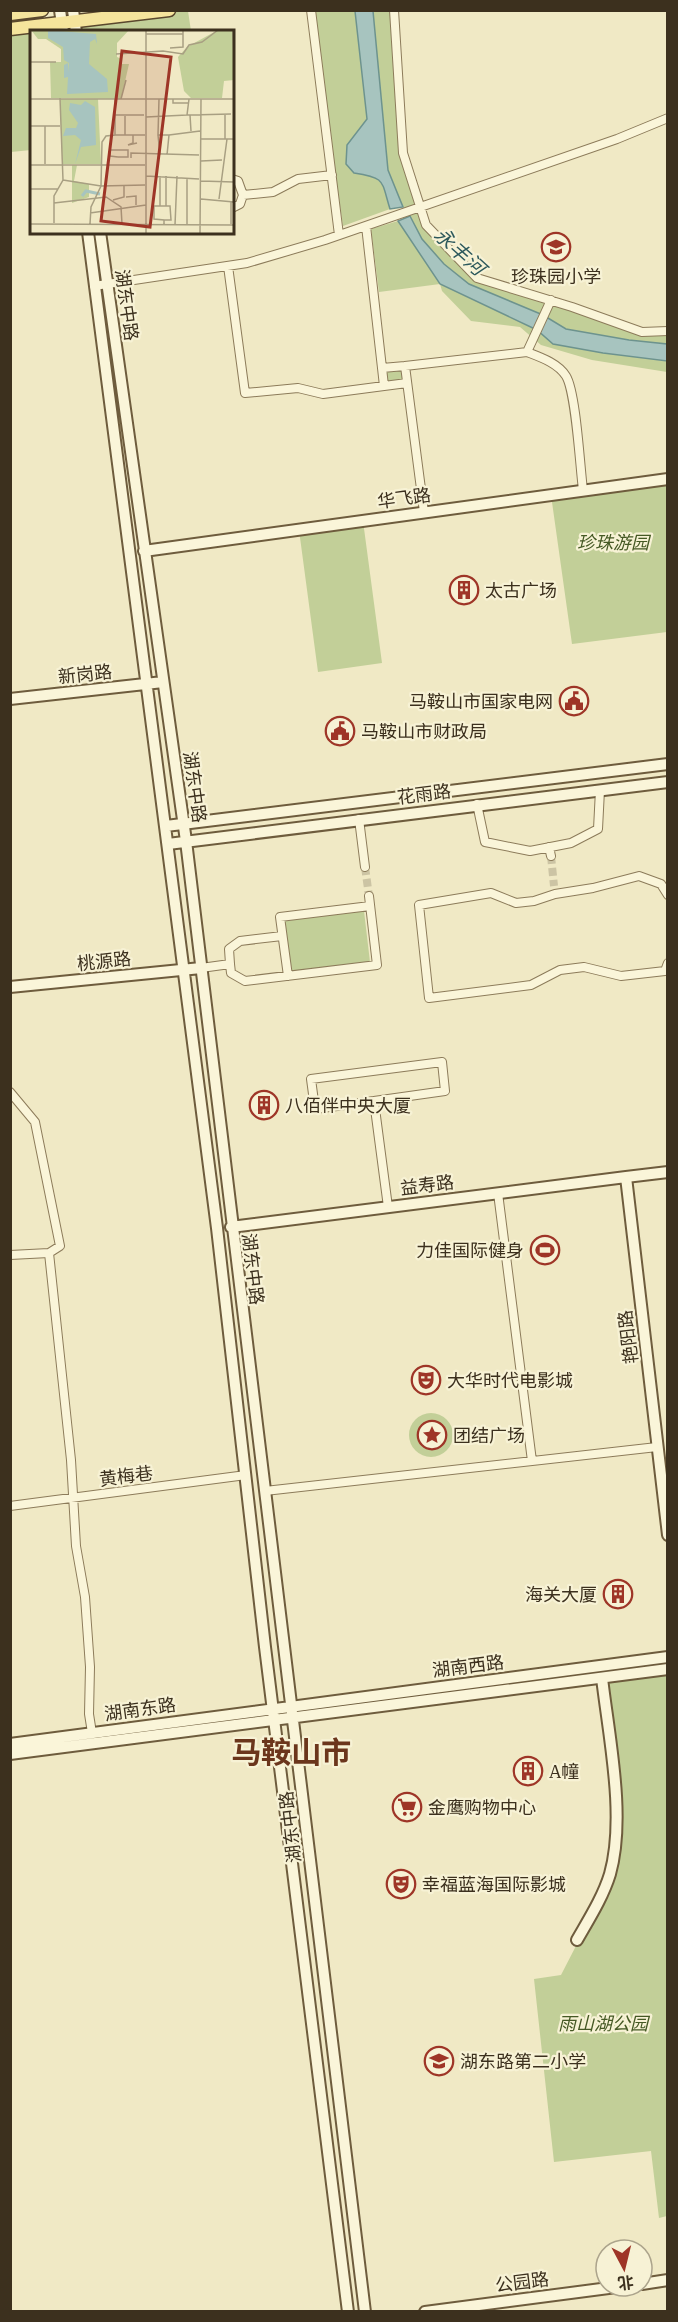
<svg xmlns="http://www.w3.org/2000/svg" width="678" height="2322" font-family="'IBM Plex Serif','Noto Sans SC',serif">
<rect width="100%" height="100%" fill="#f0e9c5"/>
<path fill="#c2cf98" d="M169,11H188L191,31H76L75,22Z
M311,11H355L367,119L347,145L354,173C386,178 381,180 390,209L343,226Z
M373,11H394L403,153L426,225L477,278L642,332L667,331V344L629,340L566,329L543,315L469,284L444,264L422,239L403,207L388,170Z
M62,23L63,31L32,32L31,150L11,152L10,29Z
M398,221L440,284L537,330L553,344L603,353L667,361V372L592,360L541,345L520,327L471,321L442,291L440,284L379,292L371,229Z
M403,367L404,382L385,384L383,369Z
M667,479V632L572,644L551,495Z
M363,521L382,663L318,672L299,530Z
M364,911L370,962L292,971L284,921Z
M409 1435a22 22 0 1 1 44 0a22 22 0 1 1-44 0Z
M667,1670V2216L659,2218L651,2151L554,2162L534,1979L561,1975L595,1909L616,1846L602,1678Z"/>
<path fill="#a7c4bf" stroke="#6d938e" stroke-width="1.5" d="M355,11H373L388,170L403,207L390,209C381,180 386,178 354,173L346,164L347,145L367,119Z
M410,216L422,239L444,264L469,284L543,315L566,329L629,340L667,344V361L603,353L553,344L537,330L440,284L398,221Z"/>
<g fill="none" stroke-linecap="round" stroke-linejoin="round">
<path stroke="#ccc4a4" stroke-width="8" stroke-dasharray="8 4" stroke-linecap="butt" d="M551,856L554,886
M365,867L369,896"/>
<g stroke="#8c7b5a" stroke-width="10">
<path id="street" d="M311,10L339,235
M394,10L403,153L426,225L477,278L572,307L642,332L668,331
M232,179L238,181L243,195L240,204L232,208
M243,195L273,192L298,179L332,175
M366,226L382,368L405,366
M228,266L245,393L298,388L323,394L384,386L382,368
M94,286L247,263L325,240L617,139L668,118
M527,352C540,357 558,363 566,376C576,392 580,467 583,490
M384,386L407,383
M424,512L405,366L527,352L551,300
M477,804L485,842L530,851L571,843L598,829L600,790
M359,819L365,867
M549,847L551,856
M668,895L661,884L639,876L593,888L555,894L534,901L516,903L491,893L419,905L429,998L531,985L560,970L584,967L621,976L665,971L668,963
M230,964L229,949L240,941L282,936
M201,968L230,964L231,973L245,981L377,965L369,896
M288,976L280,917L370,906
M10,1092L35,1122L60,1246L49,1253
M374,1101L315,1109L311,1079L442,1062L445,1091L374,1101L388,1207
M498,1193L532,1461
M10,1255L49,1253L71,1460L76,1546L85,1597L90,1667L89,1714L92,1733
M265,1491L657,1447
M10,1506L246,1475"/>
</g>
<g stroke="#6e5c3d" stroke-width="14">
<path id="secondary" d="M60,10L63,32
M73,10L76,32
M88,232L217,1228L265,1647L348,2312
M100,232L186,841L365,2312
M144,551L668,479
M10,699L163,682
M166,826L668,764
M168,844L668,782
M10,987L201,968
M668,1172L626,1177L668,1535
M231,1227L626,1177
M10,1744L668,1657
M10,1754L668,1669
M577,1940C589,1919 603,1897 610,1874C626,1817 609,1738 602,1678
M642,2284L668,2280
M425,2312L624,2286"/>
</g>
<g stroke="#5a482e" stroke-width="15">
<path id="primary" d="M10,14L42,10
M10,29L169,10"/>
</g>
<use href="#street" stroke="#faf5d9" stroke-width="8"/>
<use href="#secondary" stroke="#faf5d9" stroke-width="10"/>
<use href="#primary" stroke="#f5e49c" stroke-width="12"/>
</g>
<defs>
<g id="school-ring" transform="scale(1.5)"><circle r="9.5" fill="#f7f2d5" stroke="#9e3527" stroke-width="1.5"/><path d="M0-5L7-2L0 1L-7-2ZM-4 1L0 2.5L4 1V4Q0 6-4 4Z" fill="#9e3527"/></g>
<g id="building-ring" transform="scale(1.5)"><circle r="9.5" fill="#f7f2d5" stroke="#9e3527" stroke-width="1.5"/><path d="M-4-6H4V6H1V3H-1V6H-4ZM-2.5-4.3h1.7v1.8h-1.7ZM.8-4.3h1.7v1.8H.8ZM-2.5-1h1.7V.8h-1.7ZM.8-1h1.7V.8H.8Z" fill="#9e3527"/></g>
<g id="civic-ring" transform="scale(1.5)"><circle r="9.5" fill="#f7f2d5" stroke="#9e3527" stroke-width="1.5"/><path d="M-.6-6.5H3V-4.5H.6V-3L4-1V1h2V6H-6V1h2V-1L-.6-3ZM-1.2 2.5V6h2.4V2.5Z" fill="#9e3527"/></g>
<g id="stadium-ring" transform="scale(1.5)"><circle r="9.5" fill="#f7f2d5" stroke="#9e3527" stroke-width="1.5"/><path d="M0-5a6.5 5 0 1 0 0 10a6.5 5 0 1 0 0-10ZM-3.5-1.8h7v3.6h-7Z" fill="#9e3527"/></g>
<g id="theatre-ring" transform="scale(1.5)"><circle r="9.5" fill="#f7f2d5" stroke="#9e3527" stroke-width="1.5"/><path d="M-5-5.5Q0-4 5-5.5V0Q5 5 0 6Q-5 5-5 0ZM-3.3-2.5H-1v1.5H-3.3ZM1-2.5H3.3v1.5H1ZM-2.8 1Q0 5.5 2.8 1Z" fill="#9e3527"/></g>
<g id="sight-ring" transform="scale(1.5)"><circle r="9.5" fill="#f7f2d5" stroke="#9e3527" stroke-width="1.5"/><path d="M0-6L1.8-2.2L6-1.7L2.9 1.2L3.7 5.4L0 3.3L-3.7 5.4L-2.9 1.2L-6-1.7L-1.8-2.2Z" fill="#9e3527"/></g>
<g id="supermarket-ring" transform="scale(1.5)"><circle r="9.5" fill="#f7f2d5" stroke="#9e3527" stroke-width="1.5"/><path d="M-6-5.5h2.5l.6 2H6L4.5 2H-2.5L-4.4-4H-6ZM-1.5 3.2a1.3 1.3 0 1 0 .1 0ZM3 3.2a1.3 1.3 0 1 0 .1 0Z" fill="#9e3527"/></g>
</defs>
<g fill-rule="evenodd">
<use href="#school-ring" x="556" y="247"/>
<use href="#building-ring" x="464" y="590"/>
<use href="#civic-ring" x="574" y="701"/>
<use href="#civic-ring" x="340" y="731"/>
<use href="#building-ring" x="264" y="1105"/>
<use href="#stadium-ring" x="545" y="1250"/>
<use href="#theatre-ring" x="426" y="1380"/>
<use href="#sight-ring" x="432" y="1435"/>
<use href="#building-ring" x="618" y="1594"/>
<use href="#building-ring" x="528" y="1771"/>
<use href="#supermarket-ring" x="407" y="1807"/>
<use href="#theatre-ring" x="401" y="1884"/>
<use href="#school-ring" x="439" y="2061"/>
</g>
<g text-anchor="middle" dominant-baseline="central" stroke-width="4.5" stroke-linejoin="round" paint-order="stroke">
<g font-size="18" fill="#3c301e" stroke="#f7f2d5" text-anchor="start">
<text x="556" y="276" text-anchor="middle">珍珠园小学</text>
<text x="485" y="590">太古广场</text>
<text x="553" y="701" text-anchor="end">马鞍山市国家电网</text>
<text x="361" y="731">马鞍山市财政局</text>
<text x="285" y="1105">八佰伴中央大厦</text>
<text x="524" y="1250" text-anchor="end">力佳国际健身</text>
<text x="447" y="1380">大华时代电影城</text>
<text x="453" y="1435">团结广场</text>
<text x="597" y="1594" text-anchor="end">海关大厦</text>
<text x="549" y="1771">A幢</text>
<text x="428" y="1807">金鹰购物中心</text>
<text x="422" y="1884">幸福蓝海国际影城</text>
<text x="460" y="2061">湖东路第二小学</text>
</g>
<g font-size="18" fill="#3c301e" stroke="#f7f2d5">
<text transform="translate(127 305) rotate(82)">湖东中路</text>
<text transform="translate(404 498) rotate(-8)">华飞路</text>
<text transform="translate(85 674) rotate(-6)">新岗路</text>
<text transform="translate(195 787) rotate(82)">湖东中路</text>
<text transform="translate(424 794) rotate(-7)">花雨路</text>
<text transform="translate(104 961) rotate(-6)">桃源路</text>
<text transform="translate(427 1185) rotate(-7)">益寿路</text>
<text transform="translate(253 1269) rotate(83)">湖东中路</text>
<text transform="translate(628 1337) rotate(-97)">艳阳路</text>
<text transform="translate(126 1476) rotate(-7)">黄梅巷</text>
<text transform="translate(468 1666) rotate(-7)">湖南西路</text>
<text transform="translate(140 1709) rotate(-8)">湖南东路</text>
<text transform="translate(290 1827) rotate(-97)">湖东中路</text>
<text transform="translate(522 2282) rotate(-7)">公园路</text>
</g>
<g font-size="18" font-style="italic" fill="#455924" stroke="#f7f2d5">
<text x="613" y="542">珍珠游园</text>
<text x="603" y="2023">雨山湖公园</text>
</g>
<g font-size="20" font-style="italic" fill="#2d595c" stroke="#f7f2d5">
<text transform="translate(460 251) rotate(42)">永丰河</text>
</g>
<g font-size="30" font-weight="bold" fill="#6b361c" stroke="#f7f2d5">
<text x="291" y="1751">马鞍山市</text>
</g>
</g>
<g transform="translate(30 30)">
<rect width="204" height="204" fill="#f0e9c5"/>
<path d="M1,0H99L87,13V27L92,29V34H99L91,69L21,68L20,32H31V19L16,9H8ZM188,0H203L204,50L194,51L192,68H161L154,61L148,27L157,17ZM30,69H68L71,134H32ZM42,135H47L44,151L59,154V167L42,173Z" fill="#c2cf98"/>
<path d="M18,0L66,4L67,14L65,9L60,12L59,34L77,49L78,62L37,64L38,47L34,48V35L38,33V42L39,33L34,30L33,17L18,8ZM55,71L65,77L66,115L51,117L45,134L51,110L45,105L33,106L36,98H46L48,93L39,80L40,73L51,75Z" fill="#a7c4bf"/>
<path fill="none" stroke="#a7c4bf" stroke-width="3" d="M52,166L56,161L70,164"/>
<path fill="none" stroke="#a89f82" stroke-width="1.5" d="M116,0V204M203,0L204,28M116,4H153M140,18L153,17V0M86,24L133,21L153,24L159,15L172,12L188,0M0,32H26M0,69H204M91,69L96,50M129,69L128,105H139L137,125M143,69V73H159M159,69L157,85H160L161,101M195,84V109M85,85H114M160,85L201,84M95,86V105M116,87L157,85M0,96H30M15,96V134M85,105H115M103,105V113L98,115L107,113M128,105L130,125M139,105L170,101M170,109H204M88,127H98V120H80V126L88,127M101,128V123L169,125M171,131L192,130M0,135H115M116,146L169,149M130,146V176H124V189L134,190V195M136,146V176M33,150L71,156L115,155M171,151L204,152M0,159H28M96,167L106,166V175M171,169L204,172M189,169L197,109M83,170L94,167V156M24,173L76,167L91,177L92,194M130,176H140L141,190H134M60,183L116,175M24,193V166L33,150L30,68M0,194L204,195M60,194L61,177L71,156L72,112L76,106L85,105V69M157,194V149M201,194V172M145,195L147,146M170,204L171,69"/>
<path fill="#9e3527" fill-opacity="0.15" stroke="#9e3527" stroke-width="3" d="M92,21L141,27L120,197L71,191Z"/>
<rect width="204" height="204" fill="none" stroke="#3c301e" stroke-width="3"/>
</g>
<rect width="678" height="2322" fill="none" stroke="#3c301e" stroke-width="24"/>
<g transform="translate(624 2268) rotate(173)"><circle r="28" fill="#f7f2d5" stroke="#aca48c" stroke-width="1.5"/>
<path d="M0-4.5L10 22L0 15L-10 22Z" fill="#9e3527"/>
<text y="-9" font-size="16" font-weight="bold" text-anchor="middle" fill="#3c301e">北</text>
</g>
</svg>
